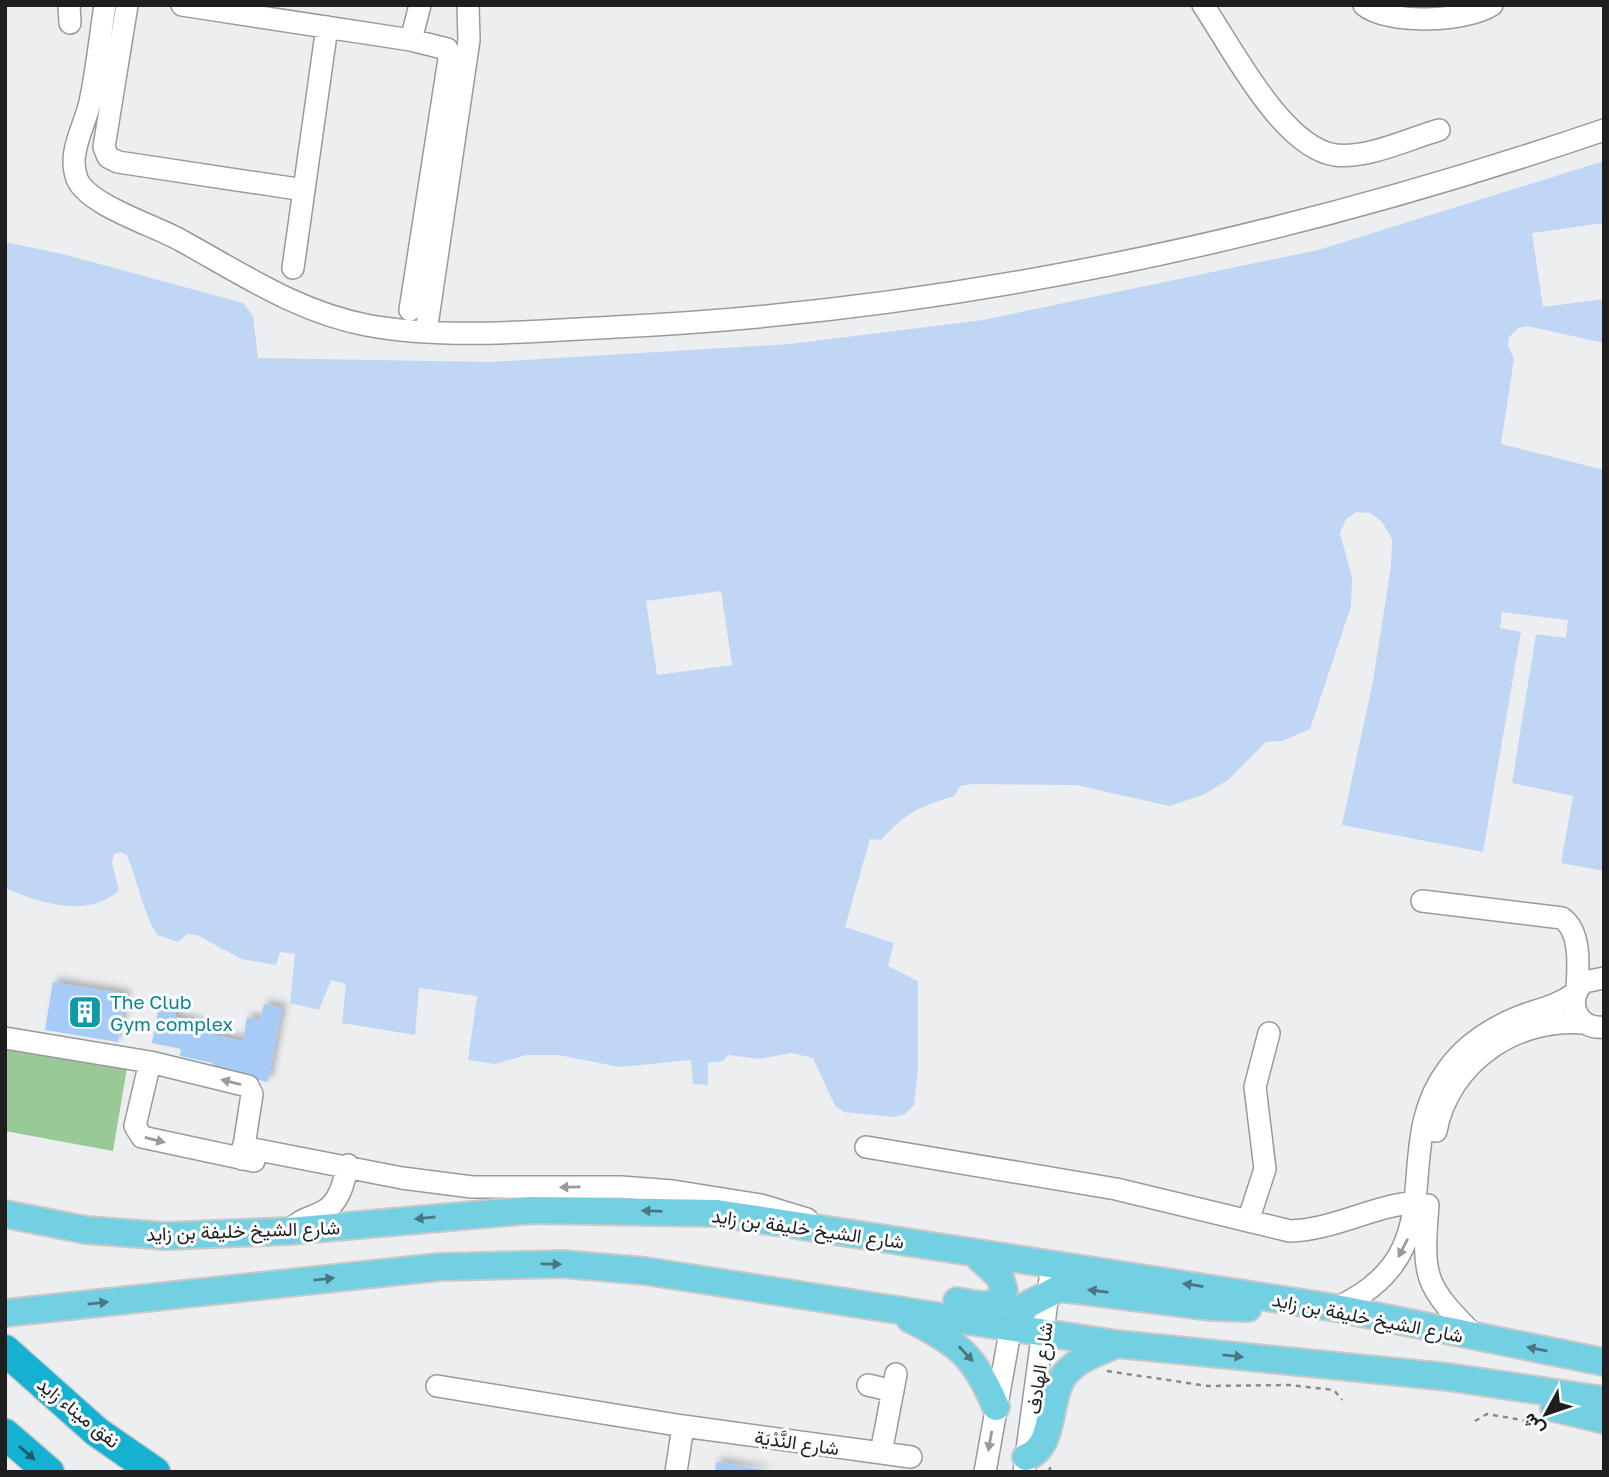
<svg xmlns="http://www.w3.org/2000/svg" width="1609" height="1477" font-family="'Golos Text',Vazirmatn,sans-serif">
<defs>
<filter id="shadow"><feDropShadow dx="4.5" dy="-4.5" stdDeviation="3.5" flood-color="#0004"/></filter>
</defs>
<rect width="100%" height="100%" fill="#edeef0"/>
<path fill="#9ac998" d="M5,1048L127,1068L113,1151L5,1131Z"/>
<path fill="#bfd7f5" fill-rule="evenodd" d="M1604,161V223L1532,233L1543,307L1604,299V343L1527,326L1518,328L1509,337L1508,346L1514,359L1501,444L1604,470V871L1561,863L1573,796L1512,783L1536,634L1566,638L1568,620L1502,612L1500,628L1521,632L1483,852L1342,825L1373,681L1391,566L1392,539L1382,522L1370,513L1356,512L1346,519L1340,533L1352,578L1351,606L1310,729L1282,741L1266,742L1228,780L1203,795L1169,806L1076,785L973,784L960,786L954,796C916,808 909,811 881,840L870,839L845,927L894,943L888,966L918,981V1070L914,1105L905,1114L894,1117L844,1112L835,1106L813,1058L791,1053L760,1059L728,1055L723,1061L708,1063V1085L693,1084L691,1060L620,1067L558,1055H527L495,1064L468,1060L477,996L419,988L415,1035L342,1023L346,984L331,980L319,1010L290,1003L295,954L280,952L276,965L241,959L197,935L187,934L178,942L157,935C142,910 138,882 127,855L121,852L114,854L112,863L119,890C88,919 40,903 5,888V242L63,254L243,303L253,316L258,358L490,362L790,344L983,320L1318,250ZM721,591L732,665L657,675L646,601Z"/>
<path fill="#a6cbf7" filter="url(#shadow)" d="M53,982L126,994L118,1042L45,1030Z
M264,1004L282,1008L268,1082L212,1070L213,1063L180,1056L181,1049L152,1043L159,1008L176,1012L175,1017L201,1023L199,1032L243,1041L247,1017L260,1020Z
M716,1462L765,1470V1472H715Z"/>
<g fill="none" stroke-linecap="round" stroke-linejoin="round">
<g stroke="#989a9c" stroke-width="24">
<path id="minor" d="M69,5L70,23
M105,5C100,37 97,70 90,102C86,121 74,142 74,162C74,168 75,173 77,179C89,206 154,225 182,241C242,274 298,312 366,325C446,340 534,331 615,327C952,311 1285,239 1604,130
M127,5L104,147L108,157L118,162L304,190
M182,5L411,40L447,49L449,59L410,310
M1203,5C1232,48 1282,147 1335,155C1367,159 1408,139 1439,130
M1364,5C1388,25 1466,22 1492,5
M411,40L420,5
M293,268L327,27
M426,332L469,40L468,5
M1422,901L1562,918C1582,932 1578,968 1577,989
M1604,978L1584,982C1565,1000 1576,1030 1604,1027
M5,1038L150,1062L248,1086L252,1094L242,1159
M150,1062L135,1126L142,1137L254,1161
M1436,1131C1449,1062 1516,1017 1584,1023
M243,1147L402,1178L472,1187H621L673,1191L761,1205L807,1219
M866,1147L1116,1189L1290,1231C1333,1230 1372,1206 1416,1202
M1428,1205C1422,1279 1424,1285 1477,1338
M1248,1221L1265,1169L1255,1087L1269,1033
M289,1231C300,1219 311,1218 324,1211C340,1202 344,1181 348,1165
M1336,1308C1460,1252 1386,1151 1448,1069C1465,1045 1493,1027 1521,1016C1540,1009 1558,1006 1575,993
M868,1385L893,1391
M437,1386L683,1426L911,1457
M881,1453L896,1374
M676,1472L683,1426
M985,1472L1011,1326
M1024,1472L1052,1264"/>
</g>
<g stroke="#c9c9c9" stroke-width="30">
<path id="major" d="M5,1214L86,1230L166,1236L289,1231L532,1210L717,1213L1336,1308L1604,1362
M957,1301C975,1304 995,1312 1004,1291L1000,1277L973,1252
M5,1313L439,1267L563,1264L645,1271L1117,1344L1448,1377L1604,1400
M910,1319C959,1343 975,1357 996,1407
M1011,1326L1027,1305L1060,1288L1212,1307L1248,1308
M1554,1408L1604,1420
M1026,1457C1057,1447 1046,1396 1066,1373C1079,1358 1099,1352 1117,1344"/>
</g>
<g stroke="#c9c9c9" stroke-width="33">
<path id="highway" d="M5,1350L97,1432L155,1472
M5,1434L49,1472"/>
</g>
<path stroke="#898a8b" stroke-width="2.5" stroke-dasharray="5 5" stroke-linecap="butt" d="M1107,1371L1208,1386L1289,1385L1334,1390L1342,1400
M1475,1421L1487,1414L1539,1423
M1049,1472L1051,1465"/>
<use href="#minor" stroke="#fff" stroke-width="21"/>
<use href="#major" stroke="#73d0e3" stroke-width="26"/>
<use href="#highway" stroke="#15b1d1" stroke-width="30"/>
</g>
<defs><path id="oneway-solid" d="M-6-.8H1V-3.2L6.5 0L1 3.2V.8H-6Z" transform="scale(1.75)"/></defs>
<g fill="#9a9a9a">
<use href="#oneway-solid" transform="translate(231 1082) rotate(-166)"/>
<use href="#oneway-solid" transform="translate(155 1140) rotate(14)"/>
<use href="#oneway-solid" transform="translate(570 1187) rotate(179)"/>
<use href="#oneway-solid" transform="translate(1403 1248) rotate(117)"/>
<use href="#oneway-solid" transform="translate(990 1441) rotate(100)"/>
</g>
<g fill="#487781">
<use href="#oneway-solid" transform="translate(652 1211) rotate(-178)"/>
<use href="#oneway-solid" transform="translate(425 1218) rotate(174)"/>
<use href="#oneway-solid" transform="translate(551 1264) rotate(1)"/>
<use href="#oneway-solid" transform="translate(324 1279) rotate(-6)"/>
<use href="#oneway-solid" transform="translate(1193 1285) rotate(-171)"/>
<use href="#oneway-solid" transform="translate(1098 1291) rotate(-172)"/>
<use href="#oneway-solid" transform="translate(98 1303) rotate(-6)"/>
<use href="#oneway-solid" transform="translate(1537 1349) rotate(-169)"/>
<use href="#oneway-solid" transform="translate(966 1354) rotate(47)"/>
<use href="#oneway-solid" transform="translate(1233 1356) rotate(6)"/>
</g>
<use fill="#1a606f" href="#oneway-solid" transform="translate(27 1453) rotate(41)"/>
<defs>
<g id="building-square" transform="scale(1.75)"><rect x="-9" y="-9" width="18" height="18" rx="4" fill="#0f9aa8" stroke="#fafcfe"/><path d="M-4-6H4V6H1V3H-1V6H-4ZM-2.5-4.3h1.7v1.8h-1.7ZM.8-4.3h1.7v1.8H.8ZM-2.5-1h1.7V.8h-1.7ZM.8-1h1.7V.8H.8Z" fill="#fff"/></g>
</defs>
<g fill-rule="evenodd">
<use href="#building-square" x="85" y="1012"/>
</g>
<g text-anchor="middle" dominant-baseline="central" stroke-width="6" stroke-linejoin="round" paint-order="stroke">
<g font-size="19" fill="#0d838f" stroke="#fafcfe" text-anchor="start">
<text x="110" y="1001">The Club<tspan x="110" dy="22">Gym complex</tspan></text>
</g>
<g font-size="19" fill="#1e1e1f" stroke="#fafcfe">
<text transform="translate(808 1228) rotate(8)">شارع الشيخ خليفة بن زايد</text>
<text transform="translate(243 1230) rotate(-2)">شارع الشيخ خليفة بن زايد</text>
<text transform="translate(1368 1317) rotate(11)">شارع الشيخ خليفة بن زايد</text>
<text transform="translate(1039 1368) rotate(-82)">شارع الهادف</text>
<text transform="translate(79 1412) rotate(39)">نفق ميناء زايد</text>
<text transform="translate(797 1442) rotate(8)">شارع النَّدْيَة</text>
</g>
</g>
<rect width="1609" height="1477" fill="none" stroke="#1e1e1f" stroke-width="14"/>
<g transform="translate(1546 1414) rotate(230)" stroke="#fafcfe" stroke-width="5" paint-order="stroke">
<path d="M0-5L12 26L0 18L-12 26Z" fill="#1e1e1f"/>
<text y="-10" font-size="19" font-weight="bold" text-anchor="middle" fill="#1e1e1f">ش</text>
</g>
</svg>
